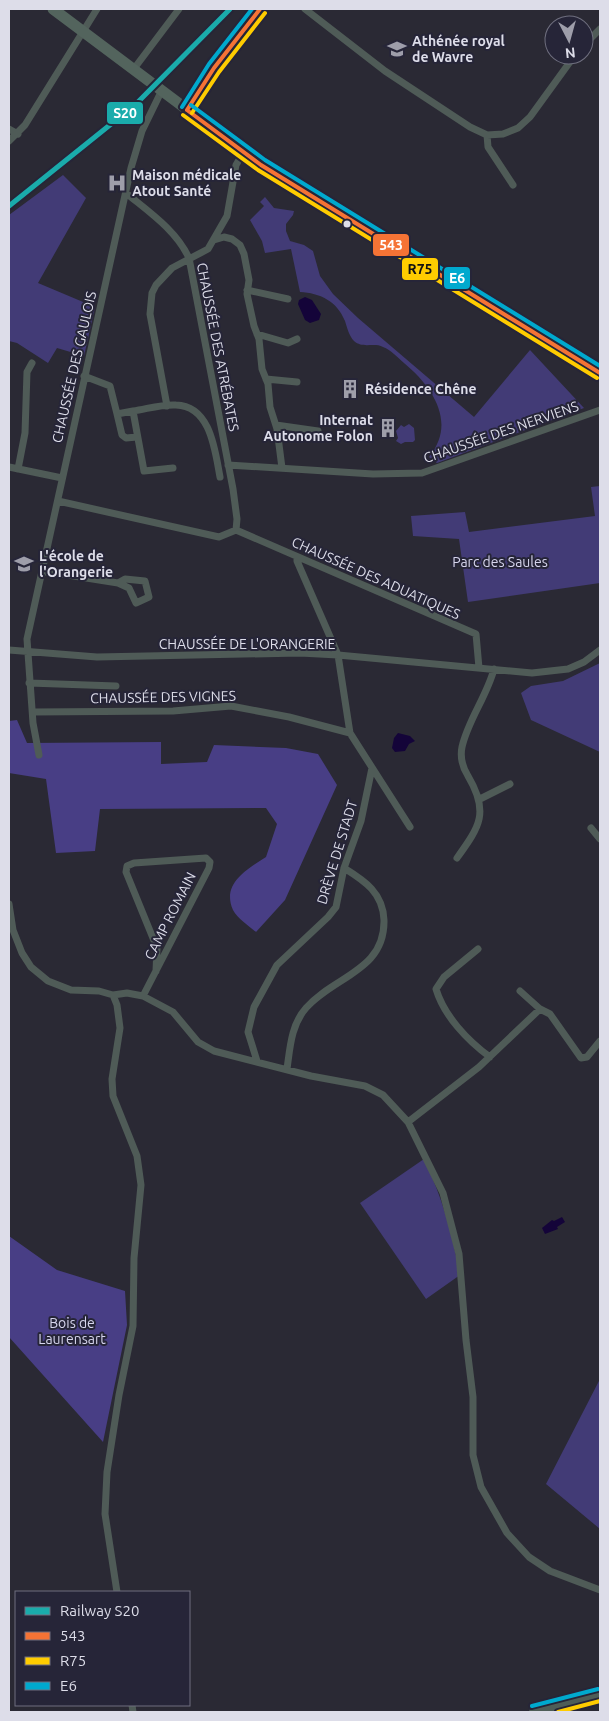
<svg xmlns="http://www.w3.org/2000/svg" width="609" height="1721" font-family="Ubuntu,sans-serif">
<rect width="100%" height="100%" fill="#2a2934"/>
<path fill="#423b76" d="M63,175L86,198L38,283L95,307L84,356L57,348L48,363L17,343L9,341V215Z
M265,197L274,208L294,211L293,215L286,224V231L290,241L304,245L313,251L320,276L333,294L358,318L474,417L530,350L584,408L437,463L429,457C457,423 433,387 404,363C398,358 391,350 383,347C374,342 363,349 354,341C349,336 347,327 345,321C337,301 320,293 300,292L291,249L265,253L262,241L250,220L264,206L260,202Z
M409,424L414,428L415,440L413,442H405L401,444L396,441L398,438L396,431L401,425L404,427Z
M600,486V583L468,602L459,539L413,536L411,516L465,512L469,532L595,516L591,487Z
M600,663V752L531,720L521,693L531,686L563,681Z
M424,1159C443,1199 452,1233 460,1275L426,1299L360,1203Z
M600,1379V1529L546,1484Z"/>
<path fill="#483e85" d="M17,720L27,743L161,742V764L207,762L214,745L286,748L318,754L337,785L285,900L256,932C249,926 237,918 233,910C221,883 248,869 266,857L277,824L266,808L100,809L95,851L56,853L46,779L9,773V721Z
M9,1236L57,1270L125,1291L127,1325L103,1442L9,1337Z"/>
<path fill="#140439" d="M305,297L312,300L321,314L319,320L310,323L305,320L298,304L299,300Z
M398,733L410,736L415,741L409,744L405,751L395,752L392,748L394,738Z
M562,1217L565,1222L557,1227L558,1229L545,1234L542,1228L552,1220L554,1221Z"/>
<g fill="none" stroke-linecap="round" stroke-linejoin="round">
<path stroke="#4f5b57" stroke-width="7" d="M305,9L385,71L470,127L487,135L503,134L518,128L530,117L575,55
M584,45L600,29
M133,70L179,9
M9,129L18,134
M487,135L488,147L513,185
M9,141L25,125L97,9
M126,193C149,212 176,230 189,258L233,489L237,519L236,530
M214,240L224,237L232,239L240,245L244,254L249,280L247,294L254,326L259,339L262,369L268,384L270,407L277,429L282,468
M247,290L288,299
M257,334L288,343L297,339
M84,376L110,386L117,414
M266,379L297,382
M167,406L150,314L152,293L156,285L172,268L208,249L227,216L236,165L243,153
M133,411C147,409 162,404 176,405C211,406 215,451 220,477
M276,425L318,431
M137,437L126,438L122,435L117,414L133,411L144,471L173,468
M228,465L373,474L422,473L600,410
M9,467L62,478
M18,469L25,433L27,372L32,363
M58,501L219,537L236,530
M236,530L476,634L479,668
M297,557V561L338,655L350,733L410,827
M42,571L118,583L125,579L145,581L149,597L136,603L129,588L118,583
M9,650L97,657L300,653L338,655L532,673L568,669L584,662L600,650
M29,683L116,686
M33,712L173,711L231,706L289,717L350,733
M39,755L33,723L27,639L131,168L142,131L161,92
M480,799L510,784
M591,828L600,839
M457,858C479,827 490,813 468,776C463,768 460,757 462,747C468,720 487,696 494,669
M9,904L13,930L22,953L31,967L48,981L71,990L99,991L113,995L127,993L143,996L173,1012L198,1042L214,1051L311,1076L365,1086L383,1095L408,1122L443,1193L459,1254L466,1340L473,1397V1455L481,1487L507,1533L529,1557L550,1571L600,1590
M478,949L444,977L436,989C444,1016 468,1041 490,1057
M520,991L540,1009
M113,995L117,1005L120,1028L112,1079L113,1096L137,1156L141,1185L134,1258L133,1326L119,1395L107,1472L105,1514L117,1592
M143,996L209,868L210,862L206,858L134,863L127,866L126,872L157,948L156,971
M257,1061L248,1032L254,1007L277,965L328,917L336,907L344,868L361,821L372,768
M287,1069C290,1048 291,1025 306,1008C334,976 385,971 384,920C383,893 365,881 344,868
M408,1122L479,1067L540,1009L550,1014L581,1058L587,1057L600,1041
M132,1705L133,1712"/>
<path stroke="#4e5d57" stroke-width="10" d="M187,110L214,68L260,9
M534,1712L600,1695"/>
<path stroke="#53645d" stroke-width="11" d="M53,9L261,165L600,373"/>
<g stroke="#262538" stroke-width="8">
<path id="bus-1" d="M187,110L261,165L600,373
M187,110L214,68L260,9"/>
</g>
<g stroke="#262538" stroke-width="8">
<path id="bus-2" d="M192,113L219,72L265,13
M183,115L258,170L597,378
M558,1712L600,1701"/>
</g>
<g stroke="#262538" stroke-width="8">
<path id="bus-3" d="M191,105L265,160L600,366
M182,107L209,64L252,9
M532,1706L598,1689"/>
</g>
<use href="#bus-1" stroke="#f57335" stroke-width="4"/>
<use href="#bus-2" stroke="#fc0" stroke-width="4"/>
<use href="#bus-3" stroke="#00a9ce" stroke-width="4"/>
<g stroke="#262538" stroke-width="9">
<path id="rail-1" d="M9,206L136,104L230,9"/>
</g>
<use href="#rail-1" stroke="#1aabab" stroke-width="5"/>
</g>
<defs>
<g id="school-bare" transform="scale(1.5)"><path d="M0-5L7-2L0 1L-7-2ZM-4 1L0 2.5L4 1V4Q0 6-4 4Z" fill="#9e9eaa" stroke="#262538" stroke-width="2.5" paint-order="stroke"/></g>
<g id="hospital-bare" transform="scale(1.5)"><path d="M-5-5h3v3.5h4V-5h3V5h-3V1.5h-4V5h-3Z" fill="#9e9eaa" stroke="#262538" stroke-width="2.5" paint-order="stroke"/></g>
<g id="building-bare" transform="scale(1.5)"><path d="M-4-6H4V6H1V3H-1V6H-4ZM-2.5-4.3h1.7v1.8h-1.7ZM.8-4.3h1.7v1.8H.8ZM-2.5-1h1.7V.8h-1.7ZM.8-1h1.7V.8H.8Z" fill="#9e9eaa" stroke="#262538" stroke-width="2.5" paint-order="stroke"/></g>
</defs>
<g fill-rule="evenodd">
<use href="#school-bare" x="397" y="49"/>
<use href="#hospital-bare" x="117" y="183"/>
<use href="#building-bare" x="350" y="389"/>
<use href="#building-bare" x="388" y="428"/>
<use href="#school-bare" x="24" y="564"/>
</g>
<circle fill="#dddde9" stroke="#262538" stroke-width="2" cx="347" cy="224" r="4.5"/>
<g text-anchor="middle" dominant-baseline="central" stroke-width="4" stroke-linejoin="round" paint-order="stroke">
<g font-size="14" font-weight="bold" fill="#dddde9" stroke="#262538" text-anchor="start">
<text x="412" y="41">Athénée royal<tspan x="412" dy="16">de Wavre</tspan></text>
<text x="132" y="175">Maison médicale<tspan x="132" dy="16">Atout Santé</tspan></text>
<text x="365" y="389">Résidence Chêne</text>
<text x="373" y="420" text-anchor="end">Internat<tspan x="373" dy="16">Autonome Folon</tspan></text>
<text x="39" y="556">L'école de<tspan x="39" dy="16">l'Orangerie</tspan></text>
</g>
<g font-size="14" fill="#dddde9" stroke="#262538">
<text transform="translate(218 347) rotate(79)">CHAUSSÉE DES ATRÉBATES</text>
<text transform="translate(74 367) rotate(-77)">CHAUSSÉE DES GAULOIS</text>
<text transform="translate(501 432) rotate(-19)">CHAUSSÉE DES NERVIENS</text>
<text transform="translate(376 578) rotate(24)">CHAUSSÉE DES ADUATIQUES</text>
<text x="247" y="644">CHAUSSÉE DE L'ORANGERIE</text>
<text transform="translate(163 697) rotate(-1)">CHAUSSÉE DES VIGNES</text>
<text transform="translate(337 852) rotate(-73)">DRÈVE DE STADT</text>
<text transform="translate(170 916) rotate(-63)">CAMP ROMAIN</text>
</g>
<g font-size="14" fill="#d6d5ed" stroke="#262538">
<text x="500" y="562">Parc des Saules</text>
<text x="72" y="1323">Bois de<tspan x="72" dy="16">Laurensart</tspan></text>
</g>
</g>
<g stroke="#262538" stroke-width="2">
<rect x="106" y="101" width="38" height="24" rx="5" fill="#1aabab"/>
<rect x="372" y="233" width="38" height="24" rx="5" fill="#f57335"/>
<rect x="401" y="257" width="38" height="24" rx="5" fill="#fc0"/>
<rect x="443" y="266" width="28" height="24" rx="5" fill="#00a9ce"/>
</g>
<g font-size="14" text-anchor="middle" font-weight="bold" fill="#fff">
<text x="125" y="118">S20</text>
<text x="391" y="250">543</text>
<text x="457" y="283">E6</text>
</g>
<g font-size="14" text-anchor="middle" font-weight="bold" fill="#111">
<text x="420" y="274">R75</text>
</g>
<rect width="609" height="1721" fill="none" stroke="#dddde9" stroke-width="20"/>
<rect x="15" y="1591" width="175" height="115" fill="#262538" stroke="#6f6f7f"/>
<rect x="25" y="1607" width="25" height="8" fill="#1aabab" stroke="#6f6f7f"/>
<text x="60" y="1616" font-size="15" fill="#dddde9">Railway S20</text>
<rect x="25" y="1632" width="25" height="8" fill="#f57335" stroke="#6f6f7f"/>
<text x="60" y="1641" font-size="15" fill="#dddde9">543</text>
<rect x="25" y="1657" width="25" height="8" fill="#ffcc00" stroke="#6f6f7f"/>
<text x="60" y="1666" font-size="15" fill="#dddde9">R75</text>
<rect x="25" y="1682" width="25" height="8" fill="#00a9ce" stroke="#6f6f7f"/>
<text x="60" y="1691" font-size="15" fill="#dddde9">E6</text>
<g transform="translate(569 40) rotate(174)"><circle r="24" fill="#262538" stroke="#6f6f7f"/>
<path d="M0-4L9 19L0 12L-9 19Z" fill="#9e9eaa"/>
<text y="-8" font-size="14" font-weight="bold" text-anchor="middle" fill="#dddde9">N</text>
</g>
</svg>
